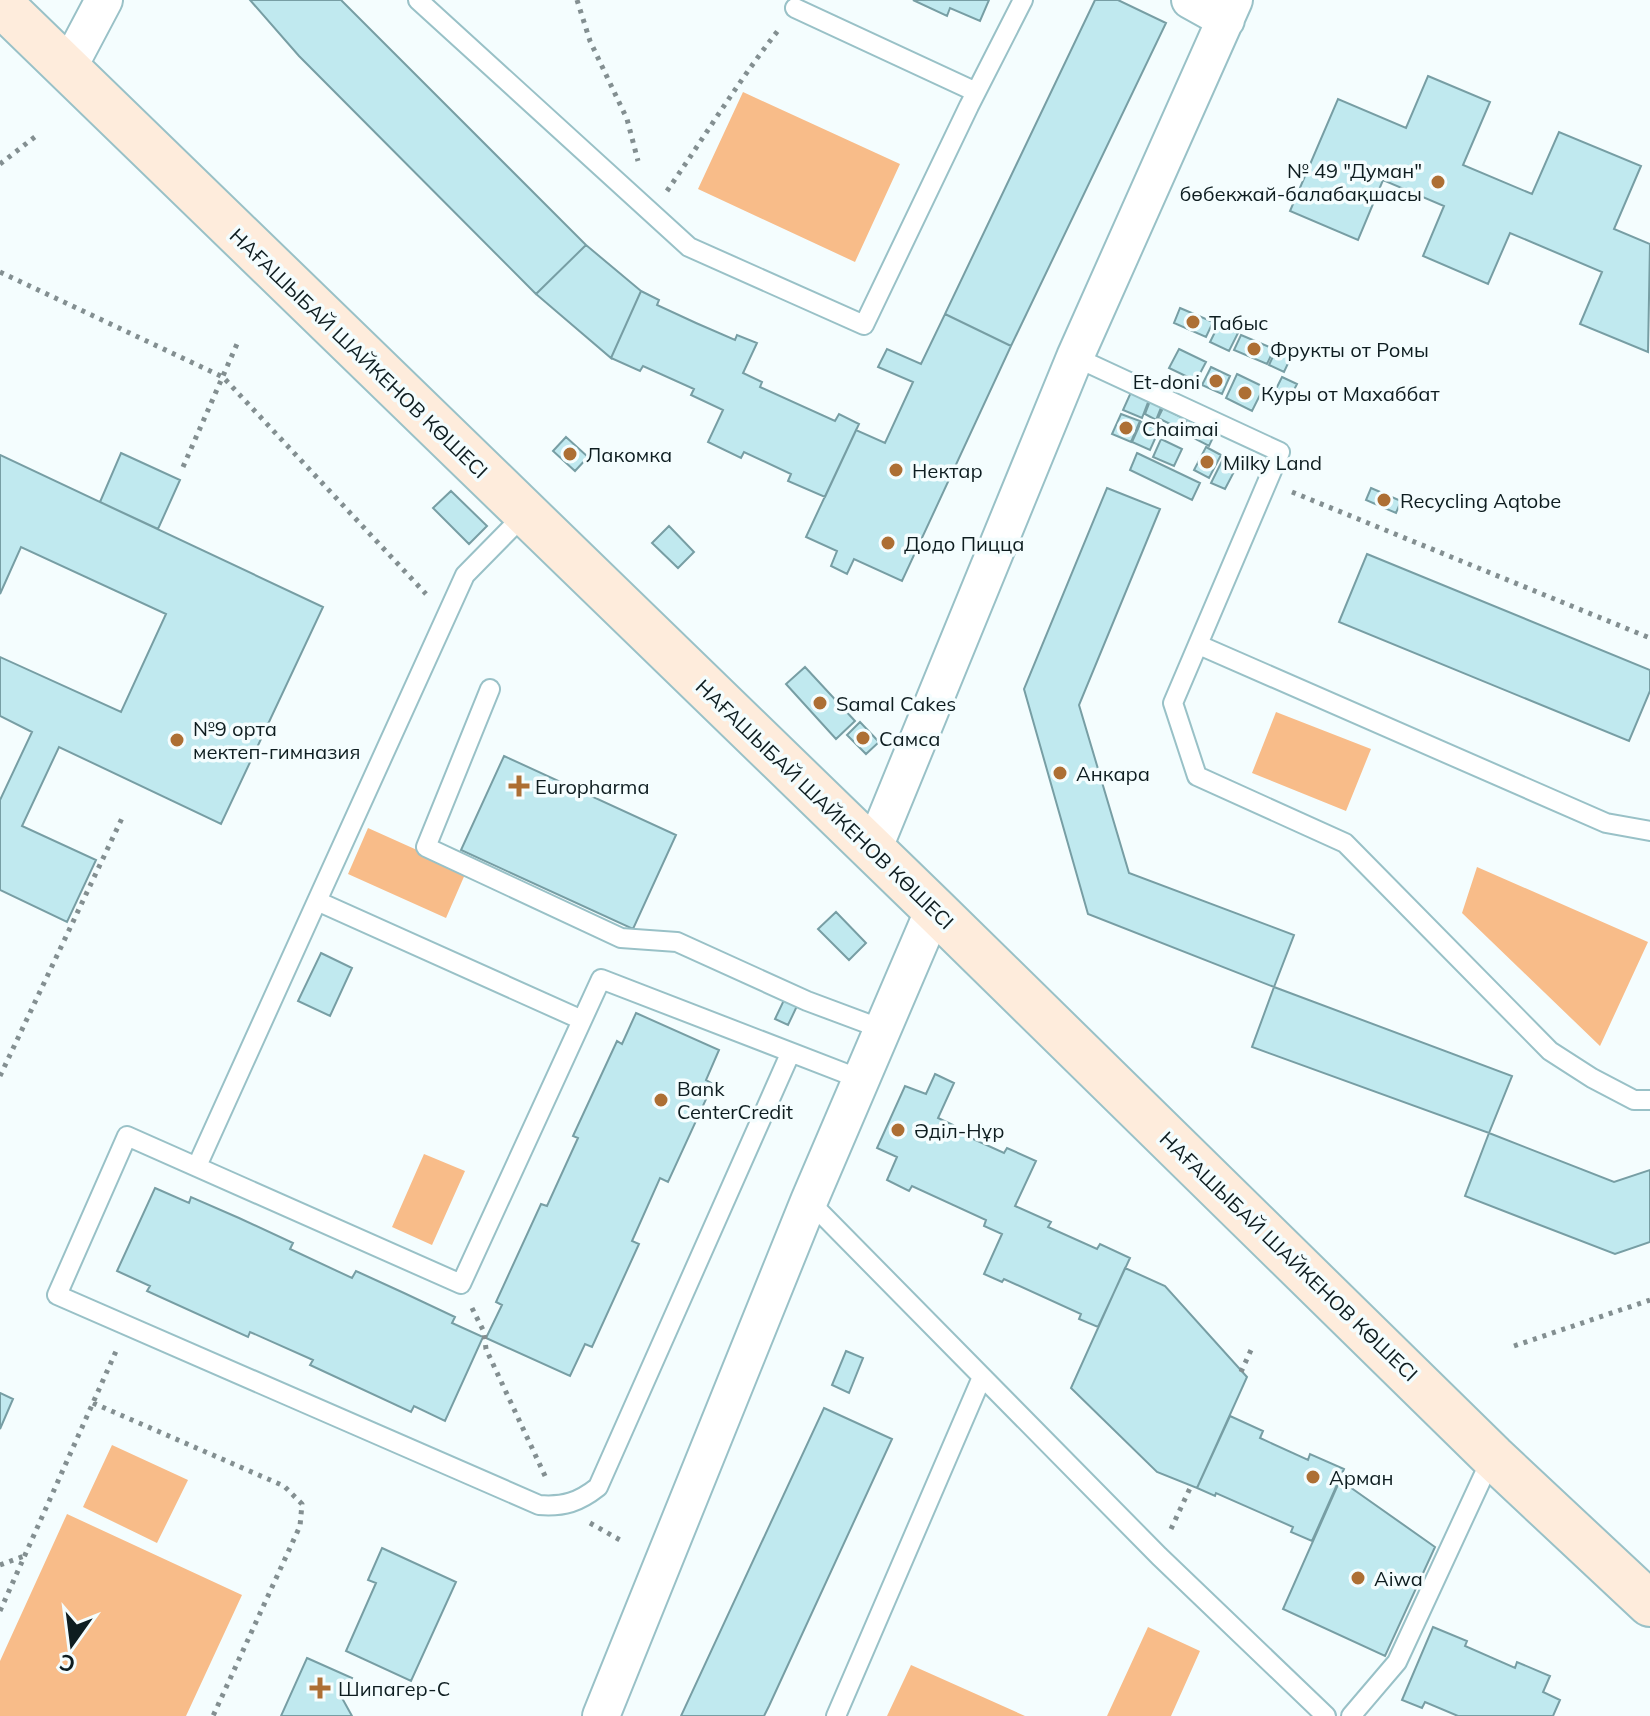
<svg xmlns="http://www.w3.org/2000/svg" width="1650" height="1716" font-family="Mulish,sans-serif">
<rect width="100%" height="100%" fill="#f4fdfe"/>
<path fill="#f8bc89" d="M743,92L900,164L855,262L698,189Z
M1276,712L1371,749L1346,811L1252,773Z
M368,828L466,872L446,918L348,874Z
M1477,867L1648,942L1600,1046L1462,913Z
M424,1154L465,1171L432,1245L392,1227Z
M112,1445L188,1480L157,1543L83,1507Z
M67,1514L242,1595L186,1716H0V1661Z
M1148,1627L1200,1651L1171,1716H1107Z
M911,1665L1025,1716H887Z"/>
<path fill="#c0e9ef" stroke="#779ea4" stroke-width="2" d="M250,0H341L586,245L536,294L299,56Z
M913,0H989L980,21L950,8L947,16Z
M1095,0H1118L1166,23L1011,346L945,314Z
M1428,76L1490,102L1463,165L1532,194L1559,132L1641,166L1614,229L1650,244L1648,352L1580,324L1602,272L1510,233L1488,284L1423,256L1444,206L1383,180L1358,240L1290,211L1338,99L1406,128Z
M586,245L641,291L611,358L536,294Z
M641,291L659,300L657,305L696,323L735,340L737,335L757,343L743,373L762,382L760,387L835,421L839,414L859,424L825,497L788,481L791,474L744,452L741,458L708,442L723,410L691,395L694,389L643,366L640,371L611,358Z
M1180,308L1213,322L1206,337L1174,323Z
M945,314L1011,346L902,581L854,559L847,574L831,566L837,551L806,537L856,430L885,443L913,382L878,367L887,349L921,364Z
M1219,324L1238,333L1229,351L1210,342Z
M1241,335L1274,349L1267,364L1234,350Z
M1179,349L1206,362L1196,381L1169,368Z
M1276,350L1291,357L1284,372L1269,365Z
M1211,367L1230,376L1222,394L1202,385Z
M1237,374L1264,387L1252,411L1226,398Z
M1282,377L1297,384L1290,398L1275,391Z
M1132,390L1150,397L1142,418L1123,410Z
M1150,401L1162,405L1156,420L1145,414Z
M1163,408L1187,420L1182,430L1158,418Z
M1121,414L1140,421L1131,442L1112,434Z
M1141,422L1159,430L1150,450L1132,442Z
M1194,422L1216,431L1209,446L1188,435Z
M566,437L588,457L575,471L553,451Z
M1161,439L1182,449L1174,466L1153,457Z
M1206,447L1221,455L1209,478L1194,470Z
M121,453L180,480L158,529L100,502Z
M1137,453L1200,483L1192,500L1130,470Z
M0,455L323,607L221,824L59,747L22,826L96,860L67,922L0,890V800L32,732L0,716V657L121,712L166,614L21,547L0,594Z
M1223,459L1237,466L1225,489L1211,483Z
M1107,488L1160,509L1079,705L1129,873L1294,935L1274,987L1088,914L1024,689Z
M1371,488L1401,501L1396,513L1366,500Z
M451,491L487,526L469,544L433,508Z
M669,526L694,552L678,568L652,543Z
M1367,554L1650,670V691L1629,741L1339,622Z
M805,667L855,721L836,739L786,684Z
M860,722L879,742L866,754L847,735Z
M504,756L676,835L633,929L461,850Z
M836,912L866,943L849,960L818,929Z
M321,953L352,968L330,1016L298,1001Z
M1274,987L1512,1076L1489,1133L1252,1047Z
M784,1000L797,1006L788,1025L775,1019Z
M636,1013L719,1050L706,1080L713,1084L668,1182L660,1178L632,1241L639,1244L592,1347L585,1344L570,1376L486,1338L502,1305L496,1302L541,1204L547,1206L578,1138L573,1136L617,1041L622,1044Z
M935,1074L954,1083L938,1118L953,1125L951,1129L1004,1153L1007,1148L1036,1161L1015,1206L1051,1222L1048,1227L1097,1249L1100,1244L1130,1258L1098,1327L1079,1319L1081,1314L1004,1279L1002,1282L984,1274L1002,1234L984,1226L986,1220L912,1186L909,1191L887,1180L897,1157L877,1148L905,1086L926,1094Z
M1489,1133L1614,1182L1650,1170V1242L1615,1254L1465,1196Z
M155,1188L189,1203L191,1197L239,1218L293,1243L290,1249L352,1278L356,1271L404,1293L455,1317L452,1323L483,1337L445,1421L414,1406L411,1412L310,1365L313,1360L250,1332L248,1337L147,1291L150,1286L117,1271Z
M1125,1268L1165,1286L1247,1377L1197,1488L1157,1472L1071,1388Z
M846,1351L863,1358L849,1393L832,1385Z
M0,1393L13,1399L0,1429Z
M824,1408L892,1439L769,1706L764,1716H681Z
M1230,1416L1263,1431L1260,1438L1308,1460L1310,1454L1344,1469L1312,1541L1291,1532L1293,1527L1216,1493L1215,1496L1197,1488Z
M1340,1480L1435,1547L1385,1656L1283,1609Z
M382,1548L456,1582L411,1681L346,1651L376,1583L368,1580Z
M1433,1627L1467,1641L1465,1646L1515,1668L1517,1662L1550,1676L1543,1692L1560,1700L1553,1716H1458L1425,1702L1422,1708L1402,1700Z
M307,1658L352,1678L342,1698L352,1716H281Z"/>
<g fill="none" stroke-linecap="round" stroke-linejoin="round">
<g stroke="#99c1c7" stroke-width="22">
<path id="lane" d="M418,0L689,247L864,325L969,106L1023,0
M795,8L976,92
M1075,357L1280,452L1173,703L1197,776L1345,843L1550,1051L1592,1078L1634,1100H1650
M1199,645L1606,823L1650,831
M490,689L426,847L621,938L677,942L807,1001L882,1029
M317,901L465,575L525,514
M790,1054L598,1487C579,1502 564,1507 539,1505L57,1295L127,1136L461,1284L601,979L860,1079
M197,1166L317,901L582,1020
M809,1201L1159,1556L1326,1716
M836,1716L982,1377
M1351,1716L1397,1662L1492,1457"/>
</g>
<g stroke="#99c1c7" stroke-width="40">
<path id="street" d="M1190,0L1226,20
M67,70L104,0
M873,850L1075,357L1234,0
M601,1716L809,1201L934,909"/>
</g>
<g stroke="#99c1c7" stroke-width="48">
<path id="secondary" d="M0,3L934,909L1493,1457L1650,1604"/>
</g>
<path stroke="#838f91" stroke-width="5" stroke-dasharray="4 6" stroke-linecap="butt" d="M577,0L590,41L627,119L638,161
M0,164L36,136
M667,191C705,136 739,80 780,28
M0,272L223,377L426,594
M183,467L237,344
M1292,492L1650,638
M0,1076L124,814
M472,1308L484,1332L486,1349L546,1478
M1514,1346L1650,1300
M1241,1372L1251,1350
M93,1403L284,1486L302,1504L300,1526L213,1716
M590,1523L620,1540
M1171,1529L1191,1486
M0,1565L24,1556
M0,1611L117,1349"/>
<use href="#lane" stroke="#fff" stroke-width="18"/>
<use href="#street" stroke="#fff" stroke-width="36"/>
<use href="#secondary" stroke="#feecdc" stroke-width="44"/>
</g>
<g fill="#ad6f34" stroke="#f4fdfe" stroke-width="3">
<circle cx="1438" cy="182" r="8"/>
<circle cx="1193" cy="322" r="8"/>
<circle cx="1254" cy="349" r="8"/>
<circle cx="1216" cy="381" r="8"/>
<circle cx="1245" cy="393" r="8"/>
<circle cx="1126" cy="428" r="8"/>
<circle cx="570" cy="454" r="8"/>
<circle cx="1207" cy="462" r="8"/>
<circle cx="896" cy="470" r="8"/>
<circle cx="1384" cy="500" r="8"/>
<circle cx="888" cy="543" r="8"/>
<circle cx="820" cy="703" r="8"/>
<circle cx="863" cy="738" r="8"/>
<circle cx="177" cy="740" r="8"/>
<circle cx="1060" cy="773" r="8"/>
<path d="M515 774h8v8h8v8h-8v8h-8v-8h-8v-8h8z"/>
<circle cx="661" cy="1100" r="8"/>
<circle cx="898" cy="1130" r="8"/>
<circle cx="1313" cy="1477" r="8"/>
<circle cx="1358" cy="1578" r="8"/>
<path d="M316 1676h8v8h8v8h-8v8h-8v-8h-8v-8h8z"/>
</g>
<g text-anchor="middle" dominant-baseline="central" stroke-width="7" stroke-linejoin="round" paint-order="stroke">
<g font-size="20" fill="#0e1d20" stroke="#f4fdfe" text-anchor="start">
<text x="1422" y="170" text-anchor="end">№ 49 "Думан"<tspan x="1422" dy="23">бөбекжай-балабақшасы</tspan></text>
<text x="1209" y="322">Табыс</text>
<text x="1270" y="349">Фрукты от Ромы</text>
<text x="1200" y="381" text-anchor="end">Et-doni</text>
<text x="1261" y="393">Куры от Махаббат</text>
<text x="1142" y="428">Chaimai</text>
<text x="586" y="454">Лакомка</text>
<text x="1223" y="462">Milky Land</text>
<text x="912" y="470">Нектар</text>
<text x="1400" y="500">Recycling Aqtobe</text>
<text x="904" y="543">Додо Пицца</text>
<text x="836" y="703">Samal Cakes</text>
<text x="193" y="728">№9 орта<tspan x="193" dy="23">мектеп-гимназия</tspan></text>
<text x="879" y="738">Самса</text>
<text x="1076" y="773">Анкара</text>
<text x="535" y="786">Europharma</text>
<text x="677" y="1088">Bank<tspan x="677" dy="23">CenterCredit</tspan></text>
<text x="914" y="1130">Әділ-Нұр</text>
<text x="1329" y="1477">Арман</text>
<text x="1374" y="1578">Aiwa</text>
<text x="338" y="1688">Шипагер-С</text>
</g>
<g font-size="20" fill="#0e1d20" stroke="#f4fdfe">
<text transform="translate(359 353) rotate(44)">НАҒАШЫБАЙ ШАЙКЕНОВ КӨШЕСІ</text>
<text transform="translate(825 804) rotate(44)">НАҒАШЫБАЙ ШАЙКЕНОВ КӨШЕСІ</text>
<text transform="translate(1289 1256) rotate(44)">НАҒАШЫБАЙ ШАЙКЕНОВ КӨШЕСІ</text>
</g>
</g>
<g transform="translate(72 1644) rotate(194)" stroke="#f4fdfe" stroke-width="6" paint-order="stroke">
<path d="M0-6L14 30L0 20L-14 30Z" fill="#0e1d20"/>
<text y="-12" font-size="22" font-weight="bold" text-anchor="middle" fill="#0e1d20">С</text>
</g>
</svg>
